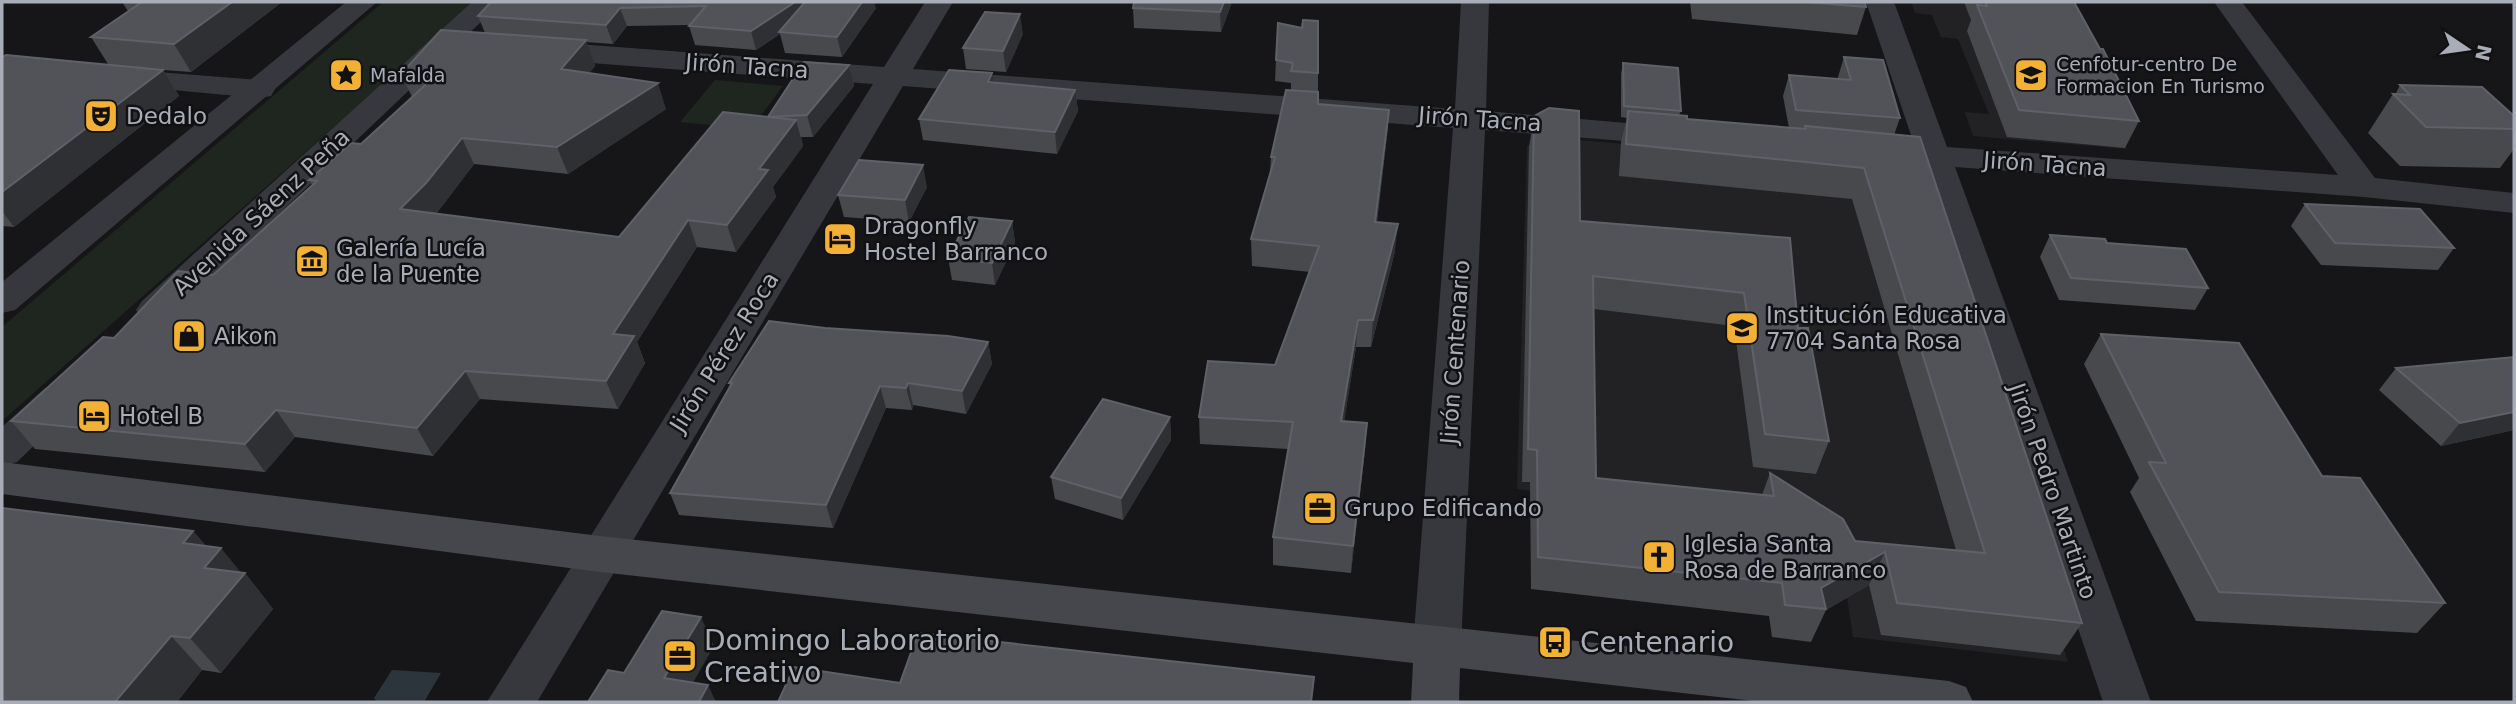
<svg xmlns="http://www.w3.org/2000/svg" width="2516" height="704" font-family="'DejaVu Sans',sans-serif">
<rect width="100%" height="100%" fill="#161618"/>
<path fill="#222225" d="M1911,2H2051L2127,149L1973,136L1965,112L1989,114L1958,39L1941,37L1932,15L1915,13Z
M1540,137L1910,167L2068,662L1853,637L1837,531L1517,489L1527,146Z"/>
<path fill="#1e261f" d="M383,2H475L2,421V327Z
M715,80L783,86L751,129L680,122Z"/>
<path fill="#2c353c" d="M392,670L441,673L424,702H377L374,698Z"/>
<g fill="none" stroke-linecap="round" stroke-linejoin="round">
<path fill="#37383d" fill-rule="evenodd" d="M925,2H953L913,69L1455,109L1461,2H1489L1486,111L1685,128L1690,135L1685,142L1674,145L1485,130L1461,646L1454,660L1437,666L1420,660L1413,646L1453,128L903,86L537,702H487L873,84L537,59L527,56L522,50L527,44L537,41L884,67Z
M1866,2H1894L1947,147L2338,175L2214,2H2242L2375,178L2514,193V213L2364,197L1955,167L2151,702H2103L1921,164L1862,158L1858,151L1862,144L1874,141L1914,144Z
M119,69L260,80L271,82L275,89L271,96L260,98L108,84L104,78L108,72Z"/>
<path fill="#37383d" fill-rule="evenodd" d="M346,2H377L15,310L2,313V282Z
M472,2H502L168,319L155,322L142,319L136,310L142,301Z
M59,384L73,388L79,398L73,408L17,462L2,466V427L45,388Z"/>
<path fill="#45474d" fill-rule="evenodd" d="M2,462L600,536L1949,681L1966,687L1973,702H1763L1460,668L1459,702H1411L1413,663L600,572L2,494Z"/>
</g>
<path fill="#47494d" d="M122,2H282L191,72L151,69L163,70L179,96L14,227L2,226V57L108,64L91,37L128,11Z
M491,2L876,8L842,57L785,53L780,34L756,50L695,45L689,26L690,25L627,26L613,44L586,42L595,66L589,73L666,109L568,174L474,164L436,214L619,237L768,117L849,65L854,86L813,137H801L803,146L773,187L776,197L736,252L697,247L637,342L645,363L618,409L480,399L433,456L295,437L265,472L35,449L11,421L114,338L213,275L312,185L309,180L361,144L412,97L401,74L485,33L478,16Z
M1134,2H1232L1221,32L1134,28L1133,8Z
M1690,2H1865L1866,7L1857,35L1692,19Z
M1964,2H2074L2139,121L2125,148L2007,137L1967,31L1971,20Z
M1318,21V104L1389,110L1387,136L1377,222L1395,251L1371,347H1356L1344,421L1367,423L1365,450L1351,573L1273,565V537L1288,449L1200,444L1199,417L1275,365L1310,272L1252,266L1251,239L1270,172L1271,157L1291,90V83L1275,81L1276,60L1302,28Z
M1023,34L1006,72L966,69L963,48Z
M1844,57L1900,118L1894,135L2082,623L2060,655L1881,635L1869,585L1826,610L1811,642L1772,637L1769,616L1531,589L1530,482H1522L1529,147L1534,116L1580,221L1790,238L1798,328L1829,441L1816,474L1753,467L1734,326L1594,309L1596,478L1762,495L1770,473L1855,541L1956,550L1852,199L1619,176L1621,142L1627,118L1621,117V74L1623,63L1681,111L1679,115L1687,119L1789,128L1783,96L1789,75L1838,79V77Z
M994,83L1075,90L1078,111L1057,154L923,140L919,119Z
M2400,85L2514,116V149L2500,168L2400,166L2368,133L2393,94L2395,95Z
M927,187L909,222L844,217L838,195Z
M2305,204L2454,248L2438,270L2321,265L2291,226Z
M1012,221L1015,243L995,285L952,280L948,258Z
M2050,235L2107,243L2208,288L2195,310L2059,300L2040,257Z
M825,328L988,342L992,364L966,414L913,405L912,410L886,408L833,528L679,515L670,493L730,386L729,383Z
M2101,334L2322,476L2445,603L2417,633L2196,621L2130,492L2139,478L2084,364Z
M2396,368L2514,430L2441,446L2379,390Z
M1170,417L1171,440L1123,520L1055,499L1051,477Z
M193,531L206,546L241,573H245L273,609L221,673L202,670L177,702H2Z"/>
<path fill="#2f3033" d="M232,2H282L191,72L174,44Z
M795,2H812L779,32L780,34L756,50L751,31Z
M862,2H874L876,8L842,57L837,37Z
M1224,2H1232L1221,32L1220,12Z
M620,8L627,26L613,44L606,25Z
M1020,14L1023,34L1006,72L1003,51Z
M586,40L595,66L571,95L561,69Z
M849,65L854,86L813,137L807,115Z
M163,70L179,96L14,227L2,211V192Z
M992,73L995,94L988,82Z
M658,83L666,109L568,174L557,147Z
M1075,90L1078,111L1057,154L1055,132Z
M1389,110L1387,136L1373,248L1375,222Z
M796,120L803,146L773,187L776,197L736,252L727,225L759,169Z
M462,138L474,164L439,210L414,236L400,209Z
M923,165L927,187L909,222L905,200Z
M688,220L697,247L637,342L645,363L618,409L606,381L613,334Z
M1012,221L1015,243L995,285L992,263Z
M1398,224L1395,251L1371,347L1373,320Z
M1358,320L1356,347L1340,448L1341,421Z
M988,342L992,364L966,414L962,391Z
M465,371L480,399L433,456L417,428Z
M908,383L913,405L912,410L906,388Z
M880,386L886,408L833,528L826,505Z
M276,410L295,437L265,472L245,444Z
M2514,412V430L2441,446L2460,423Z
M1170,417L1171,440L1123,520L1121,498Z
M1367,423L1365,450L1351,573L1353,546Z
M193,531L214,556L221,548L243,575L245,573L273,609L221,673L190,638L183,543Z
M1885,552L1869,585L1826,610L1821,588Z
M701,617L714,646L682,702L664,678Z
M171,636L202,670L177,702H115Z
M708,685L716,702H699Z"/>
<path fill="#525359" stroke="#5f6168" stroke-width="2" d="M142,2H232L174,44L91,37Z
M491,2H795L751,31L689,26L706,6L620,8L606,25L478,16Z
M805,2H862L837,37L779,32Z
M1134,2H1224L1220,12L1133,8Z
M1805,2H1865L1866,7Z
M1985,2H2074L2100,49H2103L2139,121L2019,110L1977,5L1987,6Z
M985,12L1020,14L1003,51L963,48Z
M1303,20L1318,21V73L1291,71L1293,63L1276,60L1278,23L1302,28Z
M441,30L586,40L561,69L658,83L557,147L462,138L426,183L400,209L619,237L723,112L796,120L759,169L768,170L727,225L688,220L613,334L634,336L606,381L465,371L417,428L276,410L245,444L11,421L103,337L114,338L178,271L213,275L317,181L309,180L351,143L361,144L434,77L401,74Z
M6,55L163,70L2,192V57Z
M1844,57L1883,60L1900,118L1796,110L1789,75L1851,80Z
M804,62L849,65L807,115L768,117Z
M1623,63L1678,68L1681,111L1624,106Z
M949,70L992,73L988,82L1075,90L1055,132L919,119Z
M2400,85L2482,87L2514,116V129L2426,127L2393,94L2410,95Z
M1286,90L1318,92V104L1389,110L1375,222L1398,224L1373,320H1358L1341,421L1367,423L1353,546L1273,537L1293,422L1199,417L1208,361L1275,365L1319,246L1251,239L1275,157H1271Z
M1549,108L1579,111L1580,221L1790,238L1798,328H1808L1829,441L1765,434L1744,293L1593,276L1596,478L1774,496L1770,473L1843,519L1855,541L1985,553L1864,168L1626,144L1628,111L1687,116V119L1806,129L1805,126L1920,137L2082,623L1897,603L1885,552L1821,588L1826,609L1785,605L1782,583L1538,557L1537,450L1528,449L1534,116Z
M859,160L923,165L905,200L838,195Z
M2305,204L2420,209L2454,248L2335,243Z
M969,217L1012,221L992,263L948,258Z
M2050,235L2105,239L2107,243L2186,249L2208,288L2071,278Z
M769,321L825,328L948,336L988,342L962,391L908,383L906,388L880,386L826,505L670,493L732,383H729Z
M2101,334L2239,343L2322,476L2360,478L2445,603L2219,592L2149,462L2166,463Z
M2514,357V412L2460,423L2396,368Z
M1103,399L1170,417L1121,498L1051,477Z
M2,508L193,531L183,543L221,548L204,568L245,573L190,638L171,636L115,702H2Z
M662,611L701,617L664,678L708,685L699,702H588L608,670L624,673Z
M918,633L1314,677L1311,702H778L794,667L900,683Z"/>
<defs>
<g id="sight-square" transform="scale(1.75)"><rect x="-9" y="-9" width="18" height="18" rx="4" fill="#f2b134" stroke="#111113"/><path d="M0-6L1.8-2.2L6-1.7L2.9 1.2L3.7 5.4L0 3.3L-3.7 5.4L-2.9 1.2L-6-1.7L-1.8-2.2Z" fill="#111"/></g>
<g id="school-square" transform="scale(1.75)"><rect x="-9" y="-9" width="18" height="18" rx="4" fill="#f2b134" stroke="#111113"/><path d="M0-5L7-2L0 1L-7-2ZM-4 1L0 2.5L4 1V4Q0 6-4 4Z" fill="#111"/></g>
<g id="theatre-square" transform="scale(1.75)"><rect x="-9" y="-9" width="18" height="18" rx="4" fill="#f2b134" stroke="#111113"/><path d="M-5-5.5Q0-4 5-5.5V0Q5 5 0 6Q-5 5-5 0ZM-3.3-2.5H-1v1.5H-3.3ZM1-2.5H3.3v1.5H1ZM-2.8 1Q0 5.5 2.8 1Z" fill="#111"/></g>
<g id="hotel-square" transform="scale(1.75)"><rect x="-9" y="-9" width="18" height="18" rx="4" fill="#f2b134" stroke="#111113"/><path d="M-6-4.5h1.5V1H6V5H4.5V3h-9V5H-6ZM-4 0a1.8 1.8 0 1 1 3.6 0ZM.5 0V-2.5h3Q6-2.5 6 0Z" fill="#111"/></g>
<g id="museum-square" transform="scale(1.75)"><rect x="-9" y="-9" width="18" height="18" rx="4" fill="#f2b134" stroke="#111113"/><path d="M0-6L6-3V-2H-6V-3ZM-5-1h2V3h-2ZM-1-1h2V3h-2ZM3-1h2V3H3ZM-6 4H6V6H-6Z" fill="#111"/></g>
<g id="shop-square" transform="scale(1.75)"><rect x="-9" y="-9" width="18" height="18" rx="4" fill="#f2b134" stroke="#111113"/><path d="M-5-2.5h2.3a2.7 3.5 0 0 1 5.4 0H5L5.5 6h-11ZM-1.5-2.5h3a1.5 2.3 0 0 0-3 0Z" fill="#111"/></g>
<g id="office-square" transform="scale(1.75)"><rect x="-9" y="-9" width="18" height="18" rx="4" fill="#f2b134" stroke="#111113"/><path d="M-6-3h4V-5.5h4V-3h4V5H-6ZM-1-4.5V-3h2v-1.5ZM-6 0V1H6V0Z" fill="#111"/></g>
<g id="church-square" transform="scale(1.75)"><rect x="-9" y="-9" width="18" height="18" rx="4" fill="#f2b134" stroke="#111113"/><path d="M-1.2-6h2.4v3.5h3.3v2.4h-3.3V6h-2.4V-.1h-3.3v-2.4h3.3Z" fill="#111"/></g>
<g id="bus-square" transform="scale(1.75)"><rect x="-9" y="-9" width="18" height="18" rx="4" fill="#f2b134" stroke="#111113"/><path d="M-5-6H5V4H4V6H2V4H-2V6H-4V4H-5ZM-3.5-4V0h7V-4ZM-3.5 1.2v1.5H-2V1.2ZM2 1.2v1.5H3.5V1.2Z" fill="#111"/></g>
</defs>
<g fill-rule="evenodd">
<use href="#sight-square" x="346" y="75"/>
<use href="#school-square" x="2031" y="75"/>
<use href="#theatre-square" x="101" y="116"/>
<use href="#hotel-square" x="840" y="239"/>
<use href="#museum-square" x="312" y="261"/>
<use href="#school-square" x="1742" y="328"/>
<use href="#shop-square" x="189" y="336"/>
<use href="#hotel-square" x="94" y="416"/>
<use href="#office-square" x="1320" y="508"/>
<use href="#church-square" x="1659" y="557"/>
<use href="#bus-square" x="1555" y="642"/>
<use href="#office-square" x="680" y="656"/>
</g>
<g text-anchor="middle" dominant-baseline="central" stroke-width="5" stroke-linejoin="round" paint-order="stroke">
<g font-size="19" fill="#a8adb8" stroke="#111113" text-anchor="start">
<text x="2056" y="64">Cenfotur-centro De<tspan x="2056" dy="22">Formacion En Turismo</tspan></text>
<text x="370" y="75">Mafalda</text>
</g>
<g font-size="23" fill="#a8adb8" stroke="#111113">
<text transform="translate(747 66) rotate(4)">Jirón Tacna</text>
<text transform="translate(1480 119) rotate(4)">Jirón Tacna</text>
<text transform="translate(2045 164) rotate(4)">Jirón Tacna</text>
<text transform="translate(261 212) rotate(-43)">Avenida Sáenz Peña</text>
<text transform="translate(724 352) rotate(-58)">Jirón Pérez Roca</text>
<text transform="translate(1455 352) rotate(-86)">Jirón Centenario</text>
<text transform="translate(2053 491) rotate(71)">Jirón Pedro Martinto</text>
</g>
<g font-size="23" fill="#a8adb8" stroke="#111113" text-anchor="start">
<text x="126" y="116">Dedalo</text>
<text x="864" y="226">Dragonfly<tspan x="864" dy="26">Hostel Barranco</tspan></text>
<text x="336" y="248">Galería Lucía<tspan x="336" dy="26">de la Puente</tspan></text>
<text x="1766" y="315">Institución Educativa<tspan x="1766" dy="26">7704 Santa Rosa</tspan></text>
<text x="214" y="336">Aikon</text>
<text x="119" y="416">Hotel B</text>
<text x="1344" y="508">Grupo Edificando</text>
<text x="1684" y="544">Iglesia Santa<tspan x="1684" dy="26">Rosa de Barranco</tspan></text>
</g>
<g font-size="28" fill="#a8adb8" stroke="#111113" text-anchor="start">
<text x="704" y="640">Domingo Laboratorio<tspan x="704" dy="32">Creativo</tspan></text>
<text x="1580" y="642">Centenario</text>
</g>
</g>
<rect width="2516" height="704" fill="none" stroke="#a8adb8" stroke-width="7"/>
<g transform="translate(2467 49) rotate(103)" stroke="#111113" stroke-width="5" paint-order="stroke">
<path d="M0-5L12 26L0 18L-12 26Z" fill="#a8adb8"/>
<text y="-10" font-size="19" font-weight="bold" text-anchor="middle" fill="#a8adb8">N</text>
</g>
</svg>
